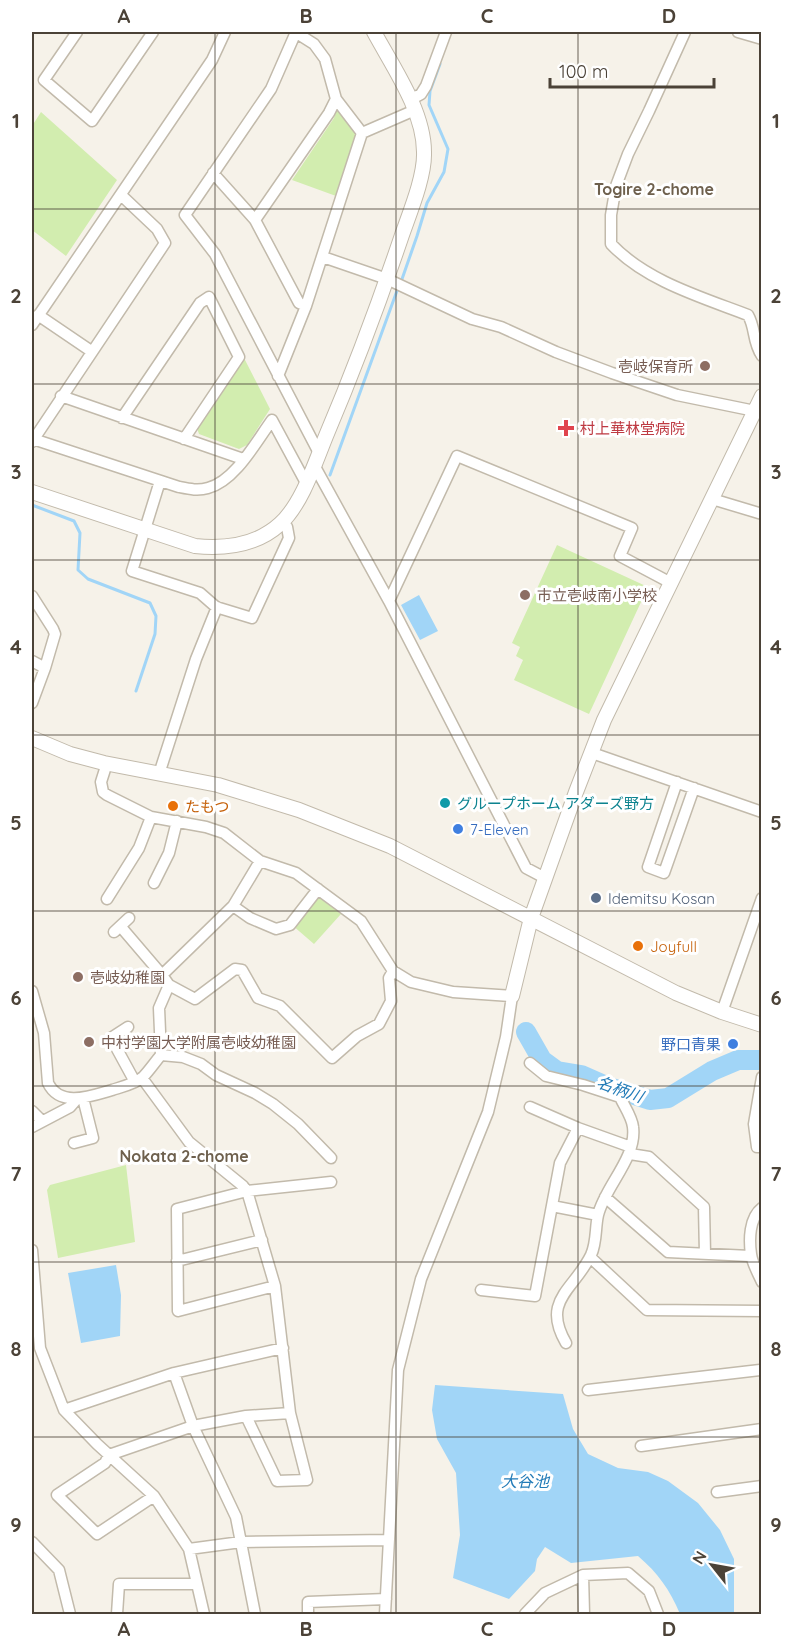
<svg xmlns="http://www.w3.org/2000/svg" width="793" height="1646" font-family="Quicksand,'Noto Sans JP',sans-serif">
<rect width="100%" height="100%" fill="#f6f2e9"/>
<path fill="#d2edaf" d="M338,106L356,132L336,196L292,180L334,118Z
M41,112L117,180L66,256L32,230V126Z
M244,358L270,409L247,445L239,449L199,434L197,428Z
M557,545L648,587L589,714L514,680L523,660L516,656L520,647L512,643Z
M316,895L341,914L314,944L292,925Z
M126,1165L135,1242L58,1258L47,1190L50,1185Z"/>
<path fill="#a1d5f7" d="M419,595L438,631L420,640L401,605Z
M116,1265L121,1295L120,1336L81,1343L68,1273Z
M435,1385L563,1394L573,1429L588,1454L618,1468L648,1472L668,1481L698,1503L720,1530L734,1559V1614H680C670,1590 658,1573 638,1556L571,1563L545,1547L537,1559L535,1571L509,1599L453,1578L460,1535L456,1473L437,1439L432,1410Z"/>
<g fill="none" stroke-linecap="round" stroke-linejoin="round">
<path stroke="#a1d5f7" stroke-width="3" d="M401,282L417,236L427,203L444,172L448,149L429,105L430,91L440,64
M330,475L398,288
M32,505L74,521L80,533L78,570L88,579L150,603L156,616L155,634L136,691"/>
<path stroke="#a1d5f7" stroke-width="20" d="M526,1032L542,1060L557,1071L581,1075L606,1086L650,1100L668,1098L712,1071L738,1060H762"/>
<g stroke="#c2baab" stroke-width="13">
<path id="minor" d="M77,32L44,80L92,121L153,32
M295,32L314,44L325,59L336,99L362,133
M296,32L271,89L185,215L215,254L319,453
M685,32L649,111L628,154L616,186L611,215V244C646,281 701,297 748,315C756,329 752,341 762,356
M738,32L762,39
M410,100L421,94L426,86L446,32
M213,173L255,220L299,303L306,306
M255,220L329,113L336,99
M323,257L387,279L472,319L501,327L556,352L612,373L677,395L755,411
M38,315L91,351
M32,325L212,60L225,32
M278,376L306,306L362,133L415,110
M61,396L243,459
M122,418L200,303L209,297L239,357L184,439
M33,439L179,487C189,489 198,491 208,488C235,481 256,442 272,420L306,483
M32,442L165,243L157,229L121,195
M314,465L389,601L526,868L545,878
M160,481L132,571L200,593L216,607L252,618L289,538L287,527L282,523
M712,499L762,514
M32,596L53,629L55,634L45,668L32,703
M389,601L457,456L632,528L620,556L671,583
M32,661L45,668
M592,753L762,812
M107,763L101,782L103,792L107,795L151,817L206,827L224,833L260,861L296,873L361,921L393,971L411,982L453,992L512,996L506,1037L488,1112L421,1279L398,1370L385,1614
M159,774L196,659L217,607
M677,782L648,867L664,873L694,788
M154,883L169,853L177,821
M107,899L139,848L151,817
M233,906L250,918L276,929L290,925L318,889
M121,927L162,975L169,985L195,999L235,969L242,970L258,998L280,1006L332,1058L357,1036L379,1024L391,1001L389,978L393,971
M114,932L129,918
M162,975L233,906L260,861
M32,991L44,1033L48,1083C60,1108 91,1096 112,1090C121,1087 135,1084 143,1077C149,1071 155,1062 161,1055L159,1008L169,985
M722,1012L762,898
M128,1027L111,1038L135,1082
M161,1055L183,1057L201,1064L216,1075L255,1093L273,1104L298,1124L331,1158
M530,1063L546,1076L583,1085L620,1097C624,1106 632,1117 633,1127C637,1158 605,1186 598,1215C595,1228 597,1242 591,1255C574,1290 541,1300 566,1343
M762,1077L754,1124L757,1147H762
M142,1078L189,1142L243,1186L247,1191L275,1286L290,1413L307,1480L277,1481L246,1416
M530,1107L578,1128L631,1147
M32,1111L42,1121
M32,1127L70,1107L77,1099
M74,1143L93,1138L83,1098
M630,1154L649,1157L704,1207L705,1254
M605,1197L668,1252L750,1256
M552,1206L598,1215
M762,1208C749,1218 749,1240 751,1254C752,1263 758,1273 762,1282
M32,1250L40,1348L64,1410L97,1444L154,1496L189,1549L204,1614
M590,1257L647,1310L762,1311
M177,1261L262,1240
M275,1286L178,1311L177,1209L247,1191L331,1182
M481,1290L535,1296L560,1163L578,1128
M174,1373L193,1426L236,1517L255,1614
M588,1390L760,1370
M64,1410L174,1373L283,1348
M641,1446L762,1429
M717,1492L762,1486
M154,1496L97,1534L57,1495L105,1463L109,1455L193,1426L246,1416L290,1413
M32,1542L59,1570L70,1614
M189,1549L241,1542L389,1540
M583,1575L584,1614
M117,1614L119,1584H197
M308,1614V1602L386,1599
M525,1614L545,1593L583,1575L628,1573L649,1591L658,1614"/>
</g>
<g stroke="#c2baab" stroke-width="16">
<path id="tertiary" d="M32,492L195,546C225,549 257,545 280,524C302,504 315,463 326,436C354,370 379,303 402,235C410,212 425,176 424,152C424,111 393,67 374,32
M32,738L70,754L104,763L218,785L299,810L390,846L676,993L722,1012L762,1025
M512,996L531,918L576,792L604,720L762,396"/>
</g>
<use href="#minor" stroke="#fff" stroke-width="10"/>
<use href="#tertiary" stroke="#fff" stroke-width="14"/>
</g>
<path fill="none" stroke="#4b4237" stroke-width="1.5" stroke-opacity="0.55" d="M215,32V1614M396,32V1614M578,32V1614M32,209H762M32,384H762M32,560H762M32,735H762M32,911H762M32,1086H762M32,1262H762M32,1437H762"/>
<g fill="#8d6e63" stroke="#fff" stroke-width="2">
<circle cx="705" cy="366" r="6"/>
<circle cx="525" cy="595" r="6"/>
<circle cx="78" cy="977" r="6"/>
<circle cx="89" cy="1042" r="6"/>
</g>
<path fill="#e0444e" stroke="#fff" stroke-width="2" d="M563 419h6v6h6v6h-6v6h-6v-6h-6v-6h6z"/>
<circle fill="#0f9aa8" stroke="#fff" stroke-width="2" cx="445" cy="803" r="6"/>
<g fill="#e8710a" stroke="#fff" stroke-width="2">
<circle cx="173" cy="806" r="6"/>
<circle cx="638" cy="946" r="6"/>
</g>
<g fill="#3f7fe0" stroke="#fff" stroke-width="2">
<circle cx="458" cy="829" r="6"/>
<circle cx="733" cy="1044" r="6"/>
</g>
<circle fill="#5c6f8a" stroke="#fff" stroke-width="2" cx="596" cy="898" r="6"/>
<g text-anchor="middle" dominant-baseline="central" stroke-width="6" stroke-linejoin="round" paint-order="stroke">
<g font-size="15" fill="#785e54" stroke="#fff" text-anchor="start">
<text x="693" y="366" text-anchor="end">壱岐保育所</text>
<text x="537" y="595">市立壱岐南小学校</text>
<text x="90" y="977">壱岐幼稚園</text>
<text x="101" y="1042">中村学園大学附属壱岐幼稚園</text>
</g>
<g font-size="15" fill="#be3a42" stroke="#fff" text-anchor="start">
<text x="580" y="428">村上華林堂病院</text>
</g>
<g font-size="15" fill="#0d838f" stroke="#fff" text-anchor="start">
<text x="457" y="803">グループホーム アダーズ野方</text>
</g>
<g font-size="15" fill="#c56008" stroke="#fff" text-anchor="start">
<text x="185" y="806">たもつ</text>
<text x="650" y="946">Joyfull</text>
</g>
<g font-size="15" fill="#366cbe" stroke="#fff" text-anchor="start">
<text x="470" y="829">7-Eleven</text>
<text x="721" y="1044" text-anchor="end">野口青果</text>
</g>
<g font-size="15" fill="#4e5e75" stroke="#fff" text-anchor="start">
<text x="608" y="898">Idemitsu Kosan</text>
</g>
<g font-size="16" font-weight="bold" fill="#6e604d" stroke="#fff">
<text x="654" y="189">Togire 2-chome</text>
<text x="184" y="1156">Nokata 2-chome</text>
</g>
<g font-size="16" font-style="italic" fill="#247cb8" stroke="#fff">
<text transform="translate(620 1089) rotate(20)">名柄川</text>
<text x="525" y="1481">大谷池</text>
</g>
</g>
<rect width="793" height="1646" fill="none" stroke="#ffffff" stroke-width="66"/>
<g transform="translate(712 1565) rotate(301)" stroke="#ffffff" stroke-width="4.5" paint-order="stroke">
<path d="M0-4.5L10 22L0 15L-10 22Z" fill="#4b4237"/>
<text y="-9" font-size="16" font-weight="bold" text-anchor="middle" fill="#4b4237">N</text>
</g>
<path d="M550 78v9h164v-9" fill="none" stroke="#4b4237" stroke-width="3"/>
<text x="559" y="78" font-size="18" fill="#4b4237" stroke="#ffffff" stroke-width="4.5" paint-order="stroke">100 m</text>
<rect x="33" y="33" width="727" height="1580" fill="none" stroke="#4b4237" stroke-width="2"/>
<g font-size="20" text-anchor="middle" font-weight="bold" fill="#4b4237">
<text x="124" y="23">A</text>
<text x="306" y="23">B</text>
<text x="487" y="23">C</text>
<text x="669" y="23">D</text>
<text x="16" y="128">1</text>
<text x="776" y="128">1</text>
<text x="16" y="303">2</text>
<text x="776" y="303">2</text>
<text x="16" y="479">3</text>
<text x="776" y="479">3</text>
<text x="16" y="654">4</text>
<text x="776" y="654">4</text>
<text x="16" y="830">5</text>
<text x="776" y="830">5</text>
<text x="16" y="1005">6</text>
<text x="776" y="1005">6</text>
<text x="16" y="1181">7</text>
<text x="776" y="1181">7</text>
<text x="16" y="1356">8</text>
<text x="776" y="1356">8</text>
<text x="16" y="1532">9</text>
<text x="776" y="1532">9</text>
<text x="124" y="1636">A</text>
<text x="306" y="1636">B</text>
<text x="487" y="1636">C</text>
<text x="669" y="1636">D</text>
</g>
</svg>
